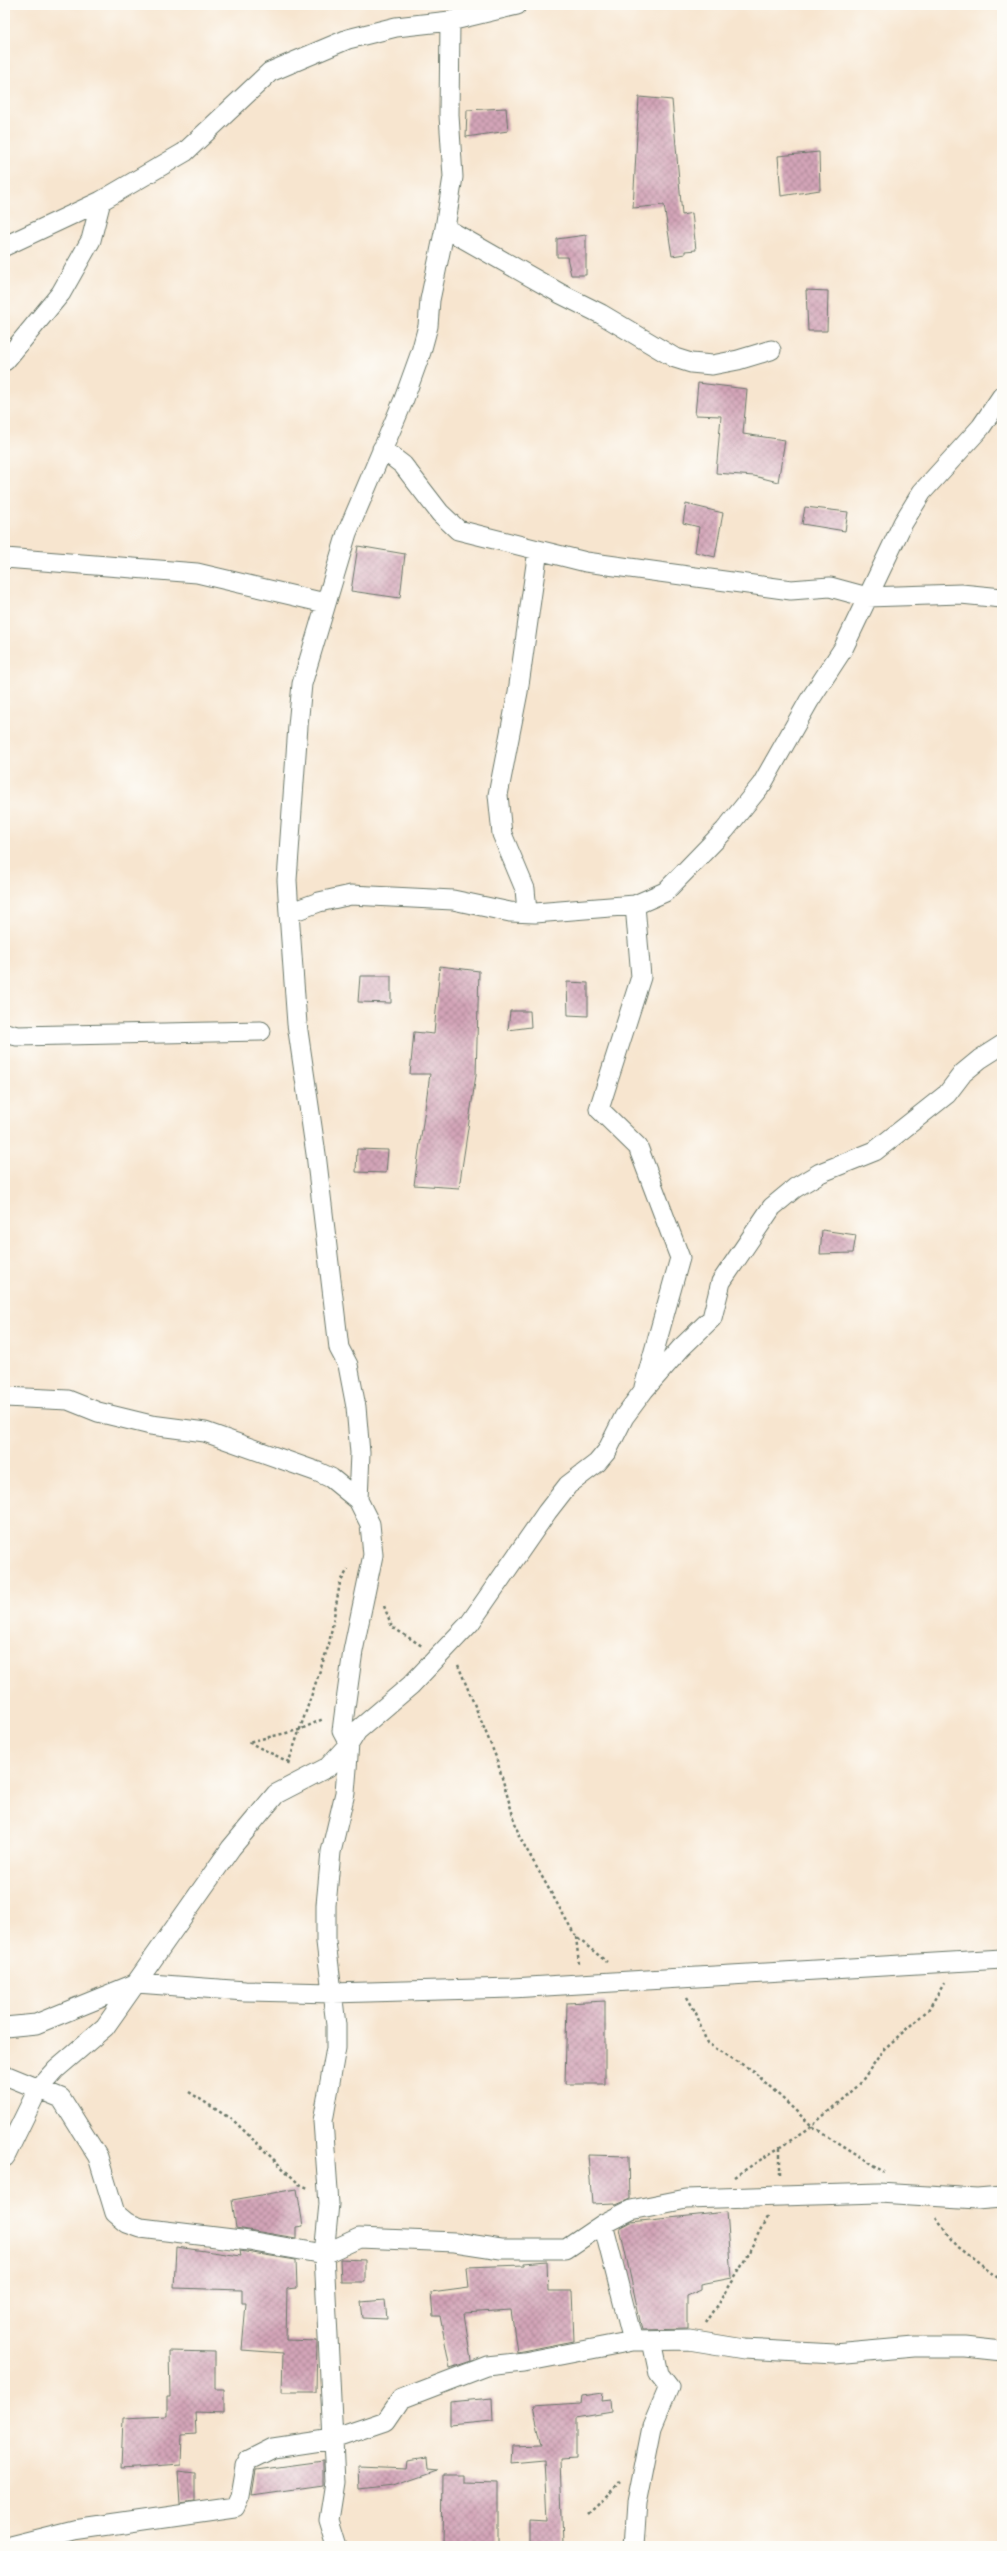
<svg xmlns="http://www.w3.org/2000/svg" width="1007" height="2551" font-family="'Sorts Mill Goudy',serif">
<defs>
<pattern id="building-cross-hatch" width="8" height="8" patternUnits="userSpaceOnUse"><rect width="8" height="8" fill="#d3a4b8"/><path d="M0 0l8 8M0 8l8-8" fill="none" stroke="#ab8796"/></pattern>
</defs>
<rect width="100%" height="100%" fill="#fdfcf7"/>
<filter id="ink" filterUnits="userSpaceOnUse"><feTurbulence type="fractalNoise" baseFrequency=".025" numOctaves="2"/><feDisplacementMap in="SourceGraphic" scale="8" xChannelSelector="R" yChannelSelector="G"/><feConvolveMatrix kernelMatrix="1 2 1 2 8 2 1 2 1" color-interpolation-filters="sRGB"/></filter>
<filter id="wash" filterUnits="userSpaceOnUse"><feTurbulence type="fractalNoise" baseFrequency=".012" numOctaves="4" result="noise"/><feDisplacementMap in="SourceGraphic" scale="16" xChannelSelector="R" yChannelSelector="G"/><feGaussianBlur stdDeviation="0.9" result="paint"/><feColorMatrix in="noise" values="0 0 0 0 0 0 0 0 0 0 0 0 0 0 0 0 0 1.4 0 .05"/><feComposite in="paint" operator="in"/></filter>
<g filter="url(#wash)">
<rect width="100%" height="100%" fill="#f7e5cf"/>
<g id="blocks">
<path fill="url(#building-cross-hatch)" d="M639,97L672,100L682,215L692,213L696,250L685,251V254L672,256L664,205L633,208Z
M506,108L508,131L466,137L467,110Z
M819,152L820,190L781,196L778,156Z
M586,235V275H571L567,257H557V239Z
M806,290L828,291L827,331H808Z
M698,383L747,389L743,434L785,440L778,482L754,476L716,473L721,416L695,415Z
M686,504L723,513L715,557L695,552L699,527L683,523Z
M805,507L848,512L845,531L802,524Z
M358,546L405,554L400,598L351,591Z
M440,966L479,971L476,1075L459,1188L414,1185L430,1074H410L414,1032L434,1034Z
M360,976H391V1003L358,1002Z
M567,982L588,983V1016L568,1015Z
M510,1011H530L531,1027L508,1030Z
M357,1149L388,1150L386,1173L356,1172Z
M822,1230L856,1235L853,1253L820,1254Z
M605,2001V2084H565L567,2003Z
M588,2155L629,2156L630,2199L616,2205L615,2203L592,2204Z
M297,2189L303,2226L296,2227V2238L236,2228L232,2200Z
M727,2212L732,2278L701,2284V2290L687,2296V2329L642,2330L620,2228L631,2222Z
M176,2247L241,2256L240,2251L296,2260L297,2288L287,2289L286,2340L317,2341L316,2392H282L283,2353L242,2350L246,2303H242V2290L174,2288Z
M340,2259L365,2260V2282H341Z
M547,2261L548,2291H572L574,2341L517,2352L511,2310L464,2313L471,2361L450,2368L440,2316H433L431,2293L469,2288L467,2267L524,2265V2263Z
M385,2300L387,2319L363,2318L361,2302Z
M169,2351L215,2352V2389H224V2413L195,2412L196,2434L182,2435L181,2465L121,2469L123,2418L167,2416V2397H170Z
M603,2393L602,2401L611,2400L612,2412L576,2418V2458L560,2459L563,2546H529V2519L547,2520L544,2460L511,2463L512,2446L542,2445L533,2406L581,2403L582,2396Z
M492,2398L493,2421L450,2425V2402Z
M426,2458L427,2470L437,2471L393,2486L359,2490L358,2466L406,2468L407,2461Z
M323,2461V2485L252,2495L256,2470Z
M178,2471L195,2473V2502L180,2504Z
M443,2475H463V2482L498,2483V2546H442Z"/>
</g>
</g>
<g filter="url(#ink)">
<use href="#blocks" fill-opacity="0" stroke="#6b786a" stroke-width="1"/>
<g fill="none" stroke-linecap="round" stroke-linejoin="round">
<g stroke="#6b786a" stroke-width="21">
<path id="minor" d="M445,228L561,294L601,314L675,358L691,363L712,365L738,360L771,350
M5,246L101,201L185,152L270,72L348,39L396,27L450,21L517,5
M5,361L61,293L91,240L101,201
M382,449L403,465L440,513L458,530L586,562L791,590L830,587L867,597L961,594L1002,598
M5,558L197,573L325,603
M635,905L641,977L599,1109L638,1147L680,1258L644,1387
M527,912L525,889L502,834L498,795L518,692L538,550
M289,913L319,902L351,895L453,900L510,912L535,913L635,905L665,892L725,830L762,784L809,701L843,649L903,523L922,492L981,427L1002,396
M5,1033L17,1036L261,1031
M5,1397L68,1400L98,1412L151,1425L205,1432L318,1472L331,1478L358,1500
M5,2027L36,2024L137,1983L245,1991L332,1993L512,1988L1002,1959
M5,2075L61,2098L98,2157L115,2213L127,2223L141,2228L249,2241L324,2254L359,2238L455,2242L501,2249H566L603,2224
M5,2157L38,2089L56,2069L105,2027L231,1848L276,1794L328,1767L349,1744L357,1731L411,1685L470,1623L547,1512L568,1485L597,1463L607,1451L624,1417L644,1390L681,1348L712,1318L721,1282L772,1207L795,1188L820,1173L875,1151L947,1094L963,1073L980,1059L1002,1045
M633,2341L603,2224L631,2210L686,2199L879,2193L977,2199L1002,2197
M10,2546L74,2530L235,2507L240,2496L245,2467L249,2460L273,2448L333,2439L386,2421L401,2399L487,2366L524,2362L633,2341L689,2340L744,2349L834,2354L914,2347H965L1002,2351
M337,2546L329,2520L335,2482L324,2254L329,2204L323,2121L336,2048V2025L326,1942V1905L331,1852L345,1793L349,1744L342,1731L345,1708L353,1651L373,1555L370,1524L358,1500L360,1453L356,1407L348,1365L339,1348L316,1154L297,1024L289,913L287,880L298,726L302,684L347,533L404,399L421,352L428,326L430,300L445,228L453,177L449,115L450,21
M634,2546L637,2503L652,2427L669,2387L659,2374L652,2341"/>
</g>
<path stroke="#6b786a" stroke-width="2.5" stroke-dasharray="3 3" stroke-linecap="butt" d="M384,1606L392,1627L422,1646
M458,1665L496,1757L519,1836L576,1937L607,1962
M289,1762L248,1742L299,1730L323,1719
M288,1764L329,1644L340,1583L348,1569
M576,1937L579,1964
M687,1997L696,2013L707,2043L753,2071L812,2126L885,2172
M189,2092L234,2121L299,2184L308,2188
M780,2148V2177
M734,2177L808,2129L859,2085L884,2049L928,2010L945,1982
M936,2218L956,2246L1002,2281
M705,2323L738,2273L767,2217
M588,2513L620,2483"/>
<use href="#minor" stroke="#fff" stroke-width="19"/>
</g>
</g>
<rect width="1007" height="2551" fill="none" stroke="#fdfcf7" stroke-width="20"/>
</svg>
